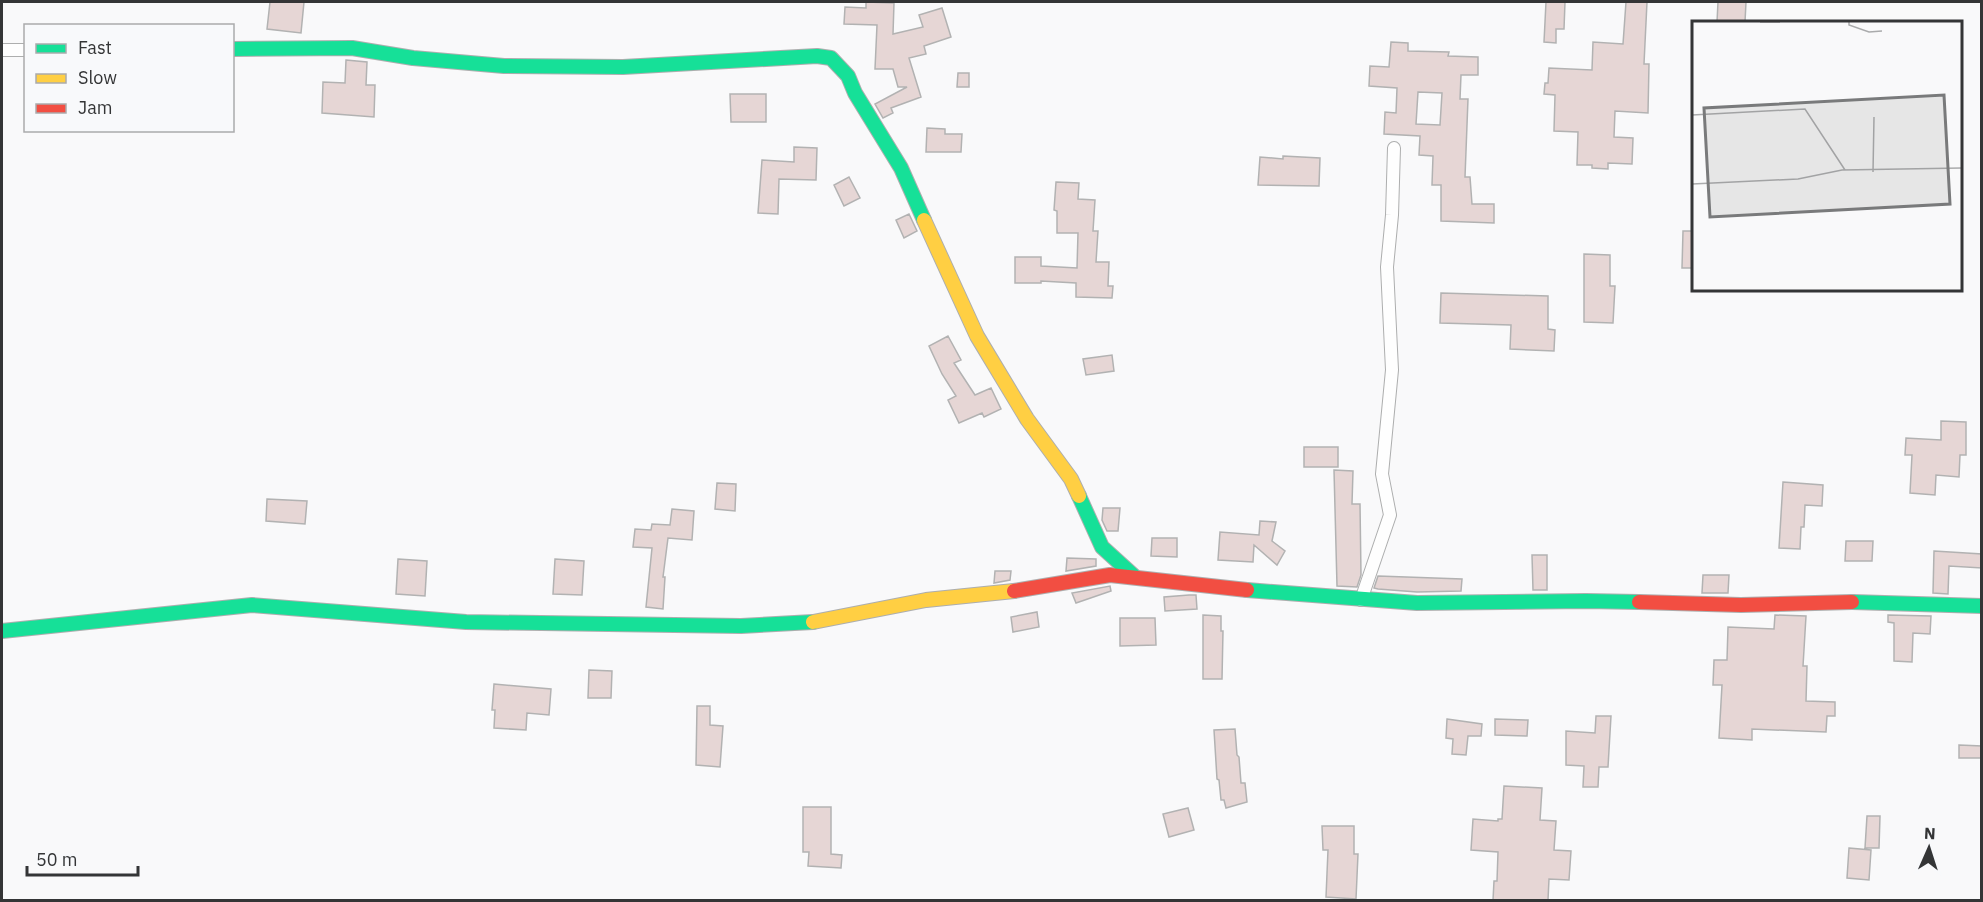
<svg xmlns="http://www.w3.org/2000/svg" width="1983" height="902" font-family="'IBM Plex Sans',sans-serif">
<rect width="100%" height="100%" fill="#f9f9fa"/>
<path fill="#e6d6d5" stroke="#b2b2b2" stroke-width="1.5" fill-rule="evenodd" d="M270,2H304L301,33L267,29Z
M866,2L894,3L893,34L923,27L919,15L942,8L951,37L924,46L926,54L909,58L921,97L891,108L893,113L883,118L875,104L907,87H898L893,69H875L877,25L844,24L845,7L866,8Z
M1546,2H1565L1564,29H1556V43L1544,42Z
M1626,2H1647L1644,64H1649L1648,113L1615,111L1614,137L1633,138L1632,164L1608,163V169L1592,168V165H1577L1578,132L1554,131L1555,95L1544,94L1545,83H1548L1549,68L1592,70L1593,42L1623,44Z
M1718,2H1746L1745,22H1717Z
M1391,42L1408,43V51L1449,52L1448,56L1478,57V75H1461L1460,99H1468L1465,177H1470L1472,204H1494V223L1441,221V185H1432L1433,156L1419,155L1420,136L1384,134L1385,112L1396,113L1397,88L1369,86L1370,66L1389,67ZM1418,92L1442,93L1440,125L1416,124Z
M346,60L367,62L366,85H375L374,117L322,113L323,82L345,83Z
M958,73H969V87H957Z
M730,94H766V122H731Z
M927,128L945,129V134H962L961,152H926Z
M794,147L817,148L816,180L779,179L778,214L758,213L762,160L794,162Z
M1283,156L1320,158L1319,186L1258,185L1260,157L1283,159Z
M849,177L860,198L844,206L834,185Z
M1056,182L1079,183L1078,199L1095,200L1093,231H1098L1096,262H1109L1108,286H1113L1112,298L1076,297V283L1041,281V283H1015V257H1041V266L1077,268L1078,233H1057V211L1054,210Z
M909,214L917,231L904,238L896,220Z
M1683,231H1694V268H1682Z
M1584,254L1610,255V286H1615L1613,323L1584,322Z
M1441,293L1548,296V329L1555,330L1554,351L1510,349L1511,325L1440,323Z
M948,336L961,360L954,363L975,395L991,388L1001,409L984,417L982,413L959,423L948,400L956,396L942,374L929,346Z
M1112,355L1114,371L1086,375L1083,359Z
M1941,421L1966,422V455H1960L1959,477L1936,475L1935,495L1910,493L1912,455H1905L1906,438L1941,440Z
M1304,447H1338V467H1304Z
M1334,470L1353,471L1352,504H1360L1361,575L1357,587L1337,586Z
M1783,482L1823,485L1822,506L1805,505L1804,527H1801L1800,549L1779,548Z
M717,483L736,484L735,511L715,509Z
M267,499L307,501L305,524L266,521Z
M1103,508H1120L1118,531H1107L1102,520Z
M672,509L694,511L692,540L668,538L663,577H665L663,609L646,607L652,548L633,547L635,529L651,530L652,524L670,525Z
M1260,521L1276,522L1272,541L1285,551L1277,565L1254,545L1253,562L1218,560L1220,532L1259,535Z
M1152,538H1177V557L1151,556Z
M1846,541H1873L1872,561H1845Z
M1934,551L1982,554V568L1949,566L1948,594L1933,593Z
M1532,555H1547V590H1533Z
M1067,558L1096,559V566L1066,571Z
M398,559L427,561L425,596L396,594Z
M555,559L584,561L582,595L553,594Z
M995,571H1011L1010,580L994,583Z
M1703,575H1729L1728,593H1702Z
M1378,576L1462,579L1461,591L1417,592L1378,589L1374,588Z
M1110,586L1111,591L1076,603L1072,593Z
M1189,595H1196L1197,609L1165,611L1164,597Z
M1037,612L1039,627L1013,632L1011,617Z
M1203,615L1221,616V631H1223L1222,679H1203Z
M1775,615L1806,616L1803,666H1807L1806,701L1835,702V716H1827L1826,732L1752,729V740L1719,738L1722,685H1713L1714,660H1727L1728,627L1774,629Z
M1888,615L1931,616L1930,634L1913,633L1912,662L1894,661V623L1888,622Z
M1120,618H1155L1156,645L1120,646Z
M589,670L612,671L611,698H588Z
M494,684L551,689L549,715L527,713L526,730L494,728L495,710H492Z
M697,706H710V725L723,726L720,767L696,765Z
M1596,716H1611L1608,767H1599L1598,787H1583L1584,766L1566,765V731L1595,733Z
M1447,719L1482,724L1481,736H1468L1466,755L1452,754L1453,739L1446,738Z
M1495,719L1528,720L1527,736L1495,735Z
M1235,729L1237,755L1239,757L1241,783H1245L1247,802L1226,808L1224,800H1221L1219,780L1217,779L1214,730Z
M1959,745L1982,746V758H1959Z
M1504,786L1542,788L1540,820L1556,821L1554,850L1571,851L1569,880L1549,879L1548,900H1493L1494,881H1497L1498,852L1471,850L1473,819L1498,821V819H1502Z
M803,807H831V854L842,855L841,868L808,866L809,852H803Z
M1188,808L1194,830L1169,837L1163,814Z
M1867,816H1880L1879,848H1865Z
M1322,826H1354V854H1358L1356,899L1326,897L1328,850H1323Z
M1849,848L1871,850L1869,880L1847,878Z"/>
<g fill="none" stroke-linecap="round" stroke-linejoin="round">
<g stroke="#adaeae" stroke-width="14">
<path id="street" d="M2,50H26
M1361,600L1390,515L1382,474L1392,370L1387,267L1392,215L1394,148"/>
</g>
<g stroke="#adaeae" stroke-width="16">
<path id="fast" d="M232,49L352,48L413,58L504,66L623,67L817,56L831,58L848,76L855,93L901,168L924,220
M1079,496L1102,547L1135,577
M1247,590L1417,603L1586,601L1639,602
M1852,602L1982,606
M2,631L252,605L466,622L741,626L813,622"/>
</g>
<g stroke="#adaeae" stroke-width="16">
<path id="slow" d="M924,220L977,336L1027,419L1071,479L1079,496
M813,622L926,600L1014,591"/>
</g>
<g stroke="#adaeae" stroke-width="16">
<path id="jam" d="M1014,591L1110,575L1247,590
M1639,602L1741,605L1852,602"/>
</g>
<use href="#street" stroke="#fefefe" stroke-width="12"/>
<use href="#fast" stroke="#16e098" stroke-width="14"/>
<use href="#slow" stroke="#ffcf43" stroke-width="14"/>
<use href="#jam" stroke="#f24e42" stroke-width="14"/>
</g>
<g transform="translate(1692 21)">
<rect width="270" height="270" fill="#f9f9fa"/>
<path fill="none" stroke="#aaabac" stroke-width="1.5" d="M68,1H88M157,1V4L177,11L190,10M0,94L113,88L153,149M181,151L182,96M0,163L106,158L150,149L270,147"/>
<path fill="#797a7b" fill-opacity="0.15" stroke="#797a7b" stroke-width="3" d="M252,74L258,183L18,196L12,87Z"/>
<rect width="270" height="270" fill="none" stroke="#343536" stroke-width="3"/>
</g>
<rect width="1983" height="902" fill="none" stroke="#343536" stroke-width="6"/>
<rect x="24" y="24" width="210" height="108" fill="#f8f9fb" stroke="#aaabac" stroke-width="1.5"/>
<rect x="36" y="44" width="30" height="9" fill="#16e098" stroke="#aaabac" stroke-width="1.5"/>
<text x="78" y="54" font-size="18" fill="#343536">Fast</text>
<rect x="36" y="74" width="30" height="9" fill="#ffcf43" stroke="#aaabac" stroke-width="1.5"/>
<text x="78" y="84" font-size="18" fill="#343536">Slow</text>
<rect x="36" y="104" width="30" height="9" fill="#f24e42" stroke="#aaabac" stroke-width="1.5"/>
<text x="78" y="114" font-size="18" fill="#343536">Jam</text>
<g transform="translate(1929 848) rotate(3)" stroke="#f8f9fb" stroke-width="4.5" paint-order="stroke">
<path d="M0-4.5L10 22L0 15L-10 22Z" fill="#343536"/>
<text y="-9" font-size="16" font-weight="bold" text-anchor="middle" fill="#343536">N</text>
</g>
<path d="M27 866v9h111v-9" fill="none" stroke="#343536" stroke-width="3"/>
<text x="36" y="866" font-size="18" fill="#343536" stroke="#f8f9fb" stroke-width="4.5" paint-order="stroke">50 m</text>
</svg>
